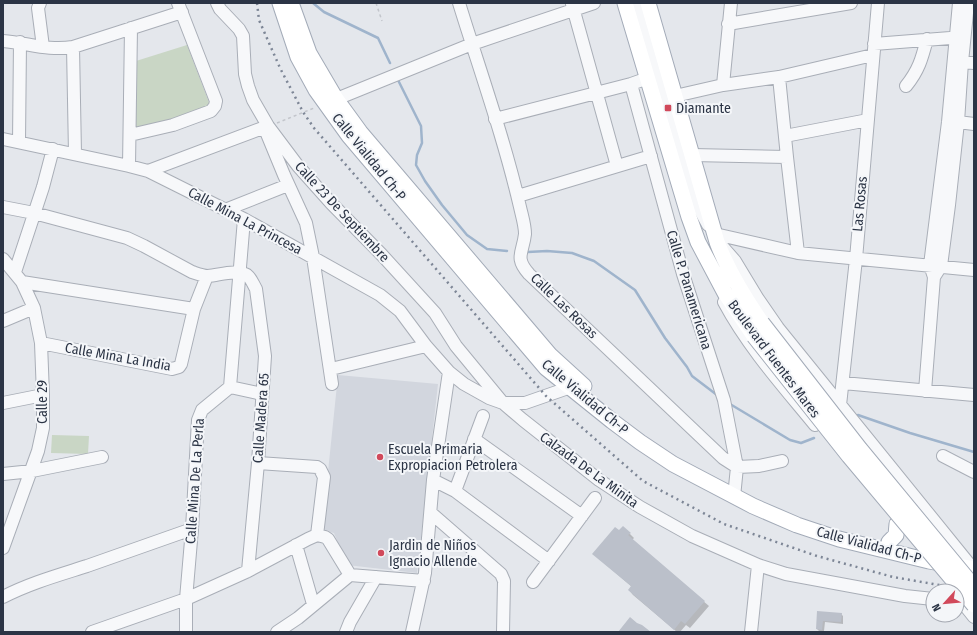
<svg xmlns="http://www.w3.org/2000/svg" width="977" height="635" font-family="'Fira Sans Condensed',sans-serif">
<rect width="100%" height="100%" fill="#e4e7ec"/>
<path fill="#d2d6de" d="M338,375L438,384L417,573L347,565L334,533L322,530Z"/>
<path fill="#c9d6c5" d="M187,45L210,105L152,126L135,129L136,61Z
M52,435L89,436L88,454L51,453Z"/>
<path fill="#0003" d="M619,531L630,534L634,538L632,540L709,606L690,628L686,625L680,632H677L633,595L629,590L632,587L598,558Z
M818,612L841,614L843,616V624L825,622L824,631H819L817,629Z"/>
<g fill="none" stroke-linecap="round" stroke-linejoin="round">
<path stroke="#9fb4cc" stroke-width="2.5" d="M313,3L324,12L378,38L390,63
M398,80L421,126L422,143L417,155L416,165L425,181L442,205L467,235L487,249L507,251
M528,252L547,251L572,253L594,261L635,290L665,338L687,367L692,376L717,395
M730,404L790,440L801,443L814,438
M858,415L910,433L974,452"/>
</g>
<path fill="#bbc0ca" d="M623,526L631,533L628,535L705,601L685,624L681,621L674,630L628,590L631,586L592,554L615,527L619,530Z
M817,611L842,613L841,622L823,621L822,630L816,629Z
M630,617L637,623L642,625L651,632H618Z"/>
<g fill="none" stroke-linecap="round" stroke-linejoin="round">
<g stroke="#a9aeb7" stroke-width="14">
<path id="minor" d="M40,3L38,8L43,47
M217,3L220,9L239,29L243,36L245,74L248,86L253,100L268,126L298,166L331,203L382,255L435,313L456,346L503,403L523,420L599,480L640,507L692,536L758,565L786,574L905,596L933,599
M459,3C480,71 504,138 520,207C522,216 525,225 525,234C523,253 514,257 529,274L723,458L737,467L759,466L782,461
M638,3L695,201V208
M572,4L617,166
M728,24L851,3
M3,41C28,43 48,51 73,47L182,12
M874,44L963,37
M73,47L75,154
M962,62L974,63
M779,77L787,157L798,253
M631,84L683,274L724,400L737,467L734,497
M723,85L731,3
M906,86C919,70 922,58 927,39
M675,96L723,85L779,77L873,55
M329,102L472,44L594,3
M495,119L631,84L648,78
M958,122L974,124
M265,129L284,175L306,223L313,257L332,384
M130,135L173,125L211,111L215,106L216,101L178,3
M785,136L868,120
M3,139L129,166L148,171L244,219L380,295L400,311L426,346L449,372L464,384L489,398L503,403H525L571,387L575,383
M19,142L20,42
M692,155L787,157
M129,166L131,28
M148,171L268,126
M518,196L651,156
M695,201L708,225
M3,207L34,213L127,238L144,246L192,272C198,274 203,276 208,276C220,275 236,269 247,275C251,278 253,284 256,289L265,356L258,463L248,571
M225,210L288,185
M715,234L798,253L974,270
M721,245L735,261L758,299L778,328L974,570
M3,259L22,282L34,308L41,343L43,395V428L38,451L3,548
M15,272L43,187L53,149
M934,277L941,266L949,205L958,122L962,62L968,3
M22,282L194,309
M724,302C748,347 783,386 815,425
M3,321L34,308
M41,343L172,369L179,367L181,364L194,309L207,276
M331,369L426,346
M843,383L974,395
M230,387L262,394
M925,391L934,277L930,265L948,122L959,3
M3,403L43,395
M840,405L856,259L878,3
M474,439L582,516
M943,456L974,472
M258,463L317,467L320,469L324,477L317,535L325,537L328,539L350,575
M3,474L32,471L102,457
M433,480L455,491L549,561
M455,491L483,416
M431,513L501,574L504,581L503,632
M296,545L313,604
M533,582L595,498
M3,597C30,583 59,575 87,566C122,554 157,541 192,529
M958,597L974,617
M92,632L186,599L248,571L308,539L317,535
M186,632V599L192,529L198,420L202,410L230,387L244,219
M277,632L298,618L350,575L424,581
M346,632L350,622L376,577
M412,632L425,573L433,480L449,372
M751,632L758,565"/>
</g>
<g stroke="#a3abb8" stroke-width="17">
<path id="major" d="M280,3L298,57L316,90L349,136L546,368L612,421L640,442L673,464L753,506L797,525L839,539L929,561L974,569
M291,3L309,53L336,99L360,132L550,355L584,386
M625,3L689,217L698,242L725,293L754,336
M648,3L717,242C728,271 744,297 762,323
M889,542L896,535L897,524"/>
</g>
<path stroke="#c2c5cb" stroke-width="1.5" stroke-dasharray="3 3" stroke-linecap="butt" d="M376,3L382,21
M277,123L314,108"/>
<use href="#minor" stroke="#f7f8fa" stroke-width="12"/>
<use href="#major" stroke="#fff" stroke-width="15"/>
<path stroke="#7d8696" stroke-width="2.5" stroke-dasharray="2 4" stroke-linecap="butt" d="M257,3L259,20L280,68L303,112L314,128L546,396L643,481L724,524L817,556L893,577L974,591"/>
<g stroke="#a3abb8" stroke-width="17" stroke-linecap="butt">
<path id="major-bridge" d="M762,323L860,449L974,587
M754,336L849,456L974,605"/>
</g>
<use href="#major-bridge" stroke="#fff" stroke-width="15"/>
</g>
<g fill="#d1495b" stroke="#f4f6f9" stroke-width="1.5">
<rect x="664" y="104" width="8" height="8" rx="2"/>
<circle cx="380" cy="457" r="4"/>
<circle cx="381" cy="553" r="4"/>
</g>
<g text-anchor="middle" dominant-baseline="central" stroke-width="4" stroke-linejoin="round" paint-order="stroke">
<g font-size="14" fill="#2b3445" stroke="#f4f6f9" text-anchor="start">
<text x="676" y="108">Diamante</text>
<text x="388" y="449">Escuela Primaria<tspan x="388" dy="16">Expropiacion Petrolera</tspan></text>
<text x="389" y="545">Jardin de Niños<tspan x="389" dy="16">Ignacio Allende</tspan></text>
</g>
<g font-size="14" fill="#2b3445" stroke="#f4f6f9">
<text transform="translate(369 157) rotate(51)">Calle Vialidad Ch-P</text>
<text transform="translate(860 204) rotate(-85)">Las Rosas</text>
<text transform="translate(342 212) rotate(47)">Calle 23 De Septiembre</text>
<text transform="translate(245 221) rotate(28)">Calle Mina La Princesa</text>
<text transform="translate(689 290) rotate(73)">Calle P. Panamericana</text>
<text transform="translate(564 306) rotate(44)">Calle Las Rosas</text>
<text transform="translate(118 357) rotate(10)">Calle Mina La India</text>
<text transform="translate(774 359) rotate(53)">Boulevard Fuentes Mares</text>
<text transform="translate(585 397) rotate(40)">Calle Vialidad Ch-P</text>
<text transform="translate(42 402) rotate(-90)">Calle 29</text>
<text transform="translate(261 418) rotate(-86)">Calle Madera 65</text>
<text transform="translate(589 470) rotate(36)">Calzada De La Minita</text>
<text transform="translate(195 481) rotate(-86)">Calle Mina De La Perla</text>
<text transform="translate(869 545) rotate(15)">Calle Vialidad Ch-P</text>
</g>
</g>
<rect width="977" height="635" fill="none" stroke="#2b3445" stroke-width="8"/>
<g transform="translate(945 603) rotate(243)"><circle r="19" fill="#f4f6f9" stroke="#a4a8b1"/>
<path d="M0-3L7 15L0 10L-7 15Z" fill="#d1495b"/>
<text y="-6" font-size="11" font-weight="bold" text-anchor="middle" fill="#2b3445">N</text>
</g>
</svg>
